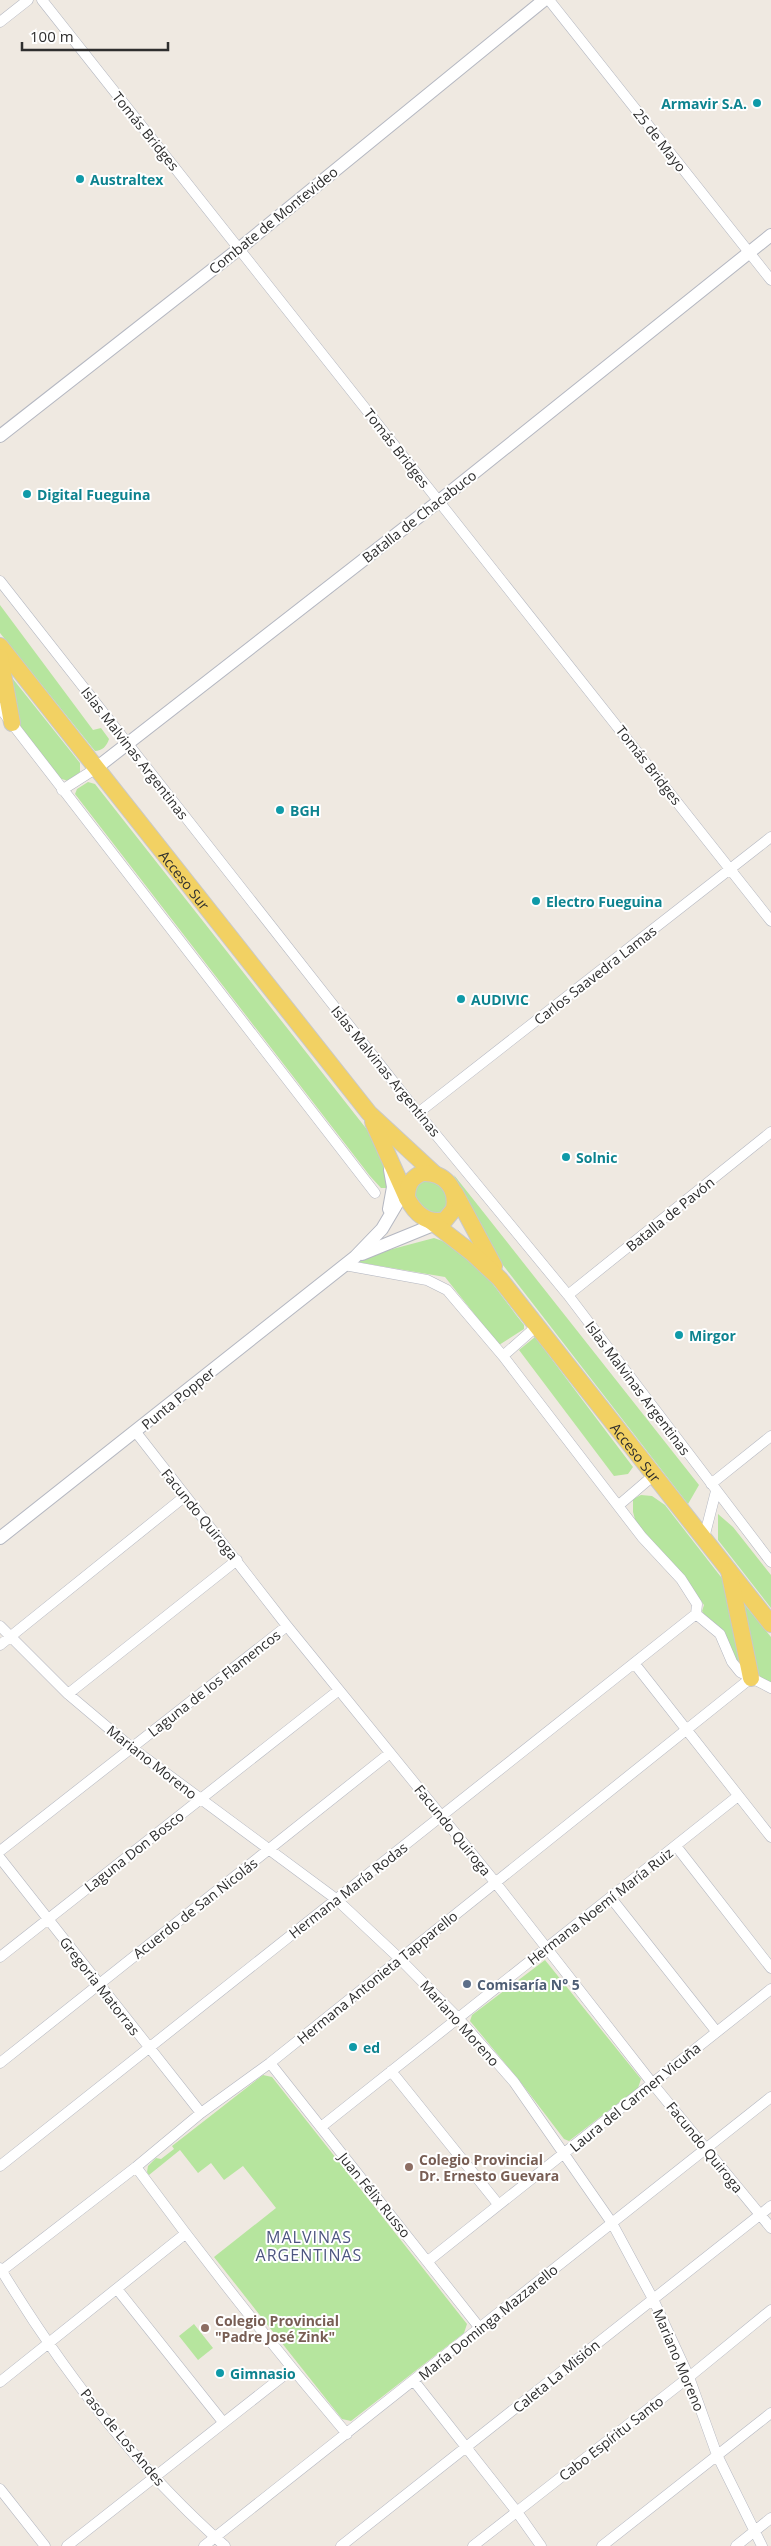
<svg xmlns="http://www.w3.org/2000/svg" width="771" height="2546" font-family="'Open Sans',sans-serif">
<rect width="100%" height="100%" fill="#efe9e1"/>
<path fill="#b6e59e" d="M0,605L93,730L101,728L109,739C107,746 102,751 95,751L0,633Z
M9,674L80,763V772L68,781L59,778L15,719Z
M88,782L95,784L376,1141L391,1188H381L370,1176L75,794L77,789Z
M454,1175L699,1485L688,1504L482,1238Z
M429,1178L446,1190L448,1205L440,1215L425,1212L414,1197V1186Z
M434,1238C475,1251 498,1293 524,1325V1329L499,1345L445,1277L357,1262L370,1255Z
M535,1337L633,1467L628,1474L614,1476L519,1350Z
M641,1495L652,1496L665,1505L728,1586L741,1668L702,1611L704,1605L687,1582L636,1523L633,1512V1499Z
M718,1514L733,1527L771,1575V1608L718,1540Z
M739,1598L771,1637V1685L757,1674Z
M545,1960L641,2079L638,2088L569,2141L564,2139L519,2080L470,2021L472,2015Z
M263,2075L272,2077L467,2324L464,2333L351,2421L342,2419L214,2257L276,2208L243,2166L224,2180L211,2163L198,2173L180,2150L149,2175L147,2172L148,2166L156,2158L161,2159L174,2149L172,2146Z
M194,2324L213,2348L198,2360L179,2336Z"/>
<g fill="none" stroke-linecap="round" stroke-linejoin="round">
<g stroke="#b4b7c1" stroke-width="11">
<path id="minor" d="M42,0L771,921
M549,0L771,280
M0,22L28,0
M0,581L418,1113L568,1295L771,1562
M0,708L375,1193
M62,790L95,769
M418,1113L771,837
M344,1265L427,1280L447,1290L503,1356L642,1537L681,1579L697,1604L696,1614
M568,1295L771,1132
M503,1356L538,1325
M135,1431L287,1626L495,1882L652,2083L771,2228
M711,1484L771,1436
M619,1505L654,1475
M704,1538L716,1491
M696,1614L720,1634L732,1662L740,1672L771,1688
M0,1626L68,1694L132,1748L336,1899L399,1958L458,2018L514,2082L612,2223L653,2299L689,2377L717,2455L762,2546
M0,1645L184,1497
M634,1663L771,1837
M68,1694L237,1560
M676,1846L771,1968
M0,1851L287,1626
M0,1858L201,2113
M611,1898L716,2031
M0,1957L339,1690
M0,2063L390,1753
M270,2063L479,2327
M391,2071L498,2204
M321,2127L738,1796
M0,2166L696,1614
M136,2167C203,2258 273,2347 347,2434
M428,2261L771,1989
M0,2268C62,2370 135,2467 225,2546
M0,2272L136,2167L201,2113L270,2063L751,1678
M117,2289L223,2422
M414,2381L517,2512L541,2546
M0,2382L185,2234
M0,2489L45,2546
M67,2546L292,2369
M204,2546L771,2097
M341,2546L771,2206
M473,2546L689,2377L771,2310
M602,2546L771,2413
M736,2546L771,2518"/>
</g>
<g stroke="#b4b7c1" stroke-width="14">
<path id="tertiary" d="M0,436L240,248L544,0
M95,769L439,501L771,235
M389,1209L393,1187L390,1170
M362,1254L443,1221
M0,1538L355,1257L382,1229L408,1185"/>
</g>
<g stroke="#c9c9c9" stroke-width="18">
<g id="primary">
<path id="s1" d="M0,646L369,1113L435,1174"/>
<path d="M0,657L12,723"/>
<path d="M373,1122L407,1198"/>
<path d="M423,1173C444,1172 458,1188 454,1209L445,1220C427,1225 415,1213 407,1198C407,1185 411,1177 423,1173Z"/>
<path d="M455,1193L494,1266"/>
<path id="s2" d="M432,1222L472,1253L500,1279L771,1624"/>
<path d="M729,1571L751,1678"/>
</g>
</g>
<use href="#minor" stroke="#fff" stroke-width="10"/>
<use href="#tertiary" stroke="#fff" stroke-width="12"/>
<use href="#primary" stroke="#f2d163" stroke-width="16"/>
</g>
<g fill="#0f9aa8" stroke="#fff" stroke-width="2">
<circle cx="757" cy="103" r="5"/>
<circle cx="80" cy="179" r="5"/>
<circle cx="27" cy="494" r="5"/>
<circle cx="280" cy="810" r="5"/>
<circle cx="536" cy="901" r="5"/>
<circle cx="461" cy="999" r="5"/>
<circle cx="566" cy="1157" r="5"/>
<circle cx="679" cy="1335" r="5"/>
<circle cx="353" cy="2047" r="5"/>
<circle cx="220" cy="2373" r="5"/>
</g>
<circle fill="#5c6f8a" stroke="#fff" stroke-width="2" cx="467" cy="1984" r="5"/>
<g fill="#8d6e63" stroke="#fff" stroke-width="2">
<circle cx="409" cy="2167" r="5"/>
<circle cx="205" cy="2328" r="5"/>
</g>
<g text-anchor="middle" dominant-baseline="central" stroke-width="4" stroke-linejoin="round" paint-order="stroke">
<g font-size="14" font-weight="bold" fill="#0d838f" stroke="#fff" text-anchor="start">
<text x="747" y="103" text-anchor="end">Armavir S.A.</text>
<text x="90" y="179">Australtex</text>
<text x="37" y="494">Digital Fueguina</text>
<text x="290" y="810">BGH</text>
<text x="546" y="901">Electro Fueguina</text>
<text x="471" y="999">AUDIVIC</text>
<text x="576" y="1157">Solnic</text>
<text x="689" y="1335">Mirgor</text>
<text x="363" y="2047">ed</text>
<text x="230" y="2373">Gimnasio</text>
</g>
<g font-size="14" fill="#2e2e2e" stroke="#fff">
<text transform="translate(146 131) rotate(51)">Tomás Bridges</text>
<text transform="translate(660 140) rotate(52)">25 de Mayo</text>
<text transform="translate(273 220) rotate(-39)">Combate de Montevideo</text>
<text transform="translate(397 448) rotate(52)">Tomás Bridges</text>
<text transform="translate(419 516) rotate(-38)">Batalla de Chacabuco</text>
<text transform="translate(135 753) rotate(52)">Islas Malvinas Argentinas</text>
<text transform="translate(649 765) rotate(52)">Tomás Bridges</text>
<text stroke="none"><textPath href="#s1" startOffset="298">Acceso Sur</textPath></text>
<text transform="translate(595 975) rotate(-38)">Carlos Saavedra Lamas</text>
<text transform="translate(386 1071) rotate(51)">Islas Malvinas Argentinas</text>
<text transform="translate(670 1214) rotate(-39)">Batalla de Pavón</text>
<text transform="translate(638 1388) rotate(53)">Islas Malvinas Argentinas</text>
<text transform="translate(178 1398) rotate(-39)">Punta Popper</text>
<text stroke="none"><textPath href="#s2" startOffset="309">Acceso Sur</textPath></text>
<text transform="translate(200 1514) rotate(51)">Facundo Quiroga</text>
<text transform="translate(214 1683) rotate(-38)">Laguna de los Flamencos</text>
<text transform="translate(152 1762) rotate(38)">Mariano Moreno</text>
<text transform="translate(453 1830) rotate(51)">Facundo Quiroga</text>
<text transform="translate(134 1851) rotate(-38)">Laguna Don Bosco</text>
<text transform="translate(348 1890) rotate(-38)">Hermana María Rodas</text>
<text transform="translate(600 1906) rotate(-38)">Hermana Noemí María Ruiz</text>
<text transform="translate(195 1908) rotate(-38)">Acuerdo de San Nicolás</text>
<text transform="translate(377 1977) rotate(-39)">Hermana Antonieta Tapparello</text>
<text transform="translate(100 1986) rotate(52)">Gregoria Matorras</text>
<text transform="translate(460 2023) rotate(48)">Mariano Moreno</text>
<text transform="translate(635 2097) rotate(-39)">Laura del Carmen Vicuña</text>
<text transform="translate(705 2147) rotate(51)">Facundo Quiroga</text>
<text transform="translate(375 2195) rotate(51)">Juan Félix Russo</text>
<text transform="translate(488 2322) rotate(-39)">María Dominga Mazzarello</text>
<text transform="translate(679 2360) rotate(67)">Mariano Moreno</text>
<text transform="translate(556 2376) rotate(-39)">Caleta La Misión</text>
<text transform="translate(123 2437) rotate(50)">Paso de Los Andes</text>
<text transform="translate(611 2438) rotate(-38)">Cabo Espíritu Santo</text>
</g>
<g font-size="14" font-weight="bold" fill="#4e5e75" stroke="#fff" text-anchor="start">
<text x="477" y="1984">Comisaría N° 5</text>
</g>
<g font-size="14" font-weight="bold" fill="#785e54" stroke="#fff" text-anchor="start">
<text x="419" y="2159">Colegio Provincial<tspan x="419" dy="16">Dr. Ernesto Guevara</tspan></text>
<text x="215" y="2320">Colegio Provincial<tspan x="215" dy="16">"Padre José Zink"</tspan></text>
</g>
<g font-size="16" letter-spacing="1" fill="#4d5680" stroke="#fff">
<text x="309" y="2237">MALVINAS<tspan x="309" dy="18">ARGENTINAS</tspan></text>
</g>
</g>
<path d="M22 42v8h146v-8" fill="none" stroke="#2e2e2e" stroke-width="2.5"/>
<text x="30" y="42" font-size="15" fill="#2e2e2e" stroke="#ffffff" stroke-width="4" paint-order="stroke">100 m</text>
</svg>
